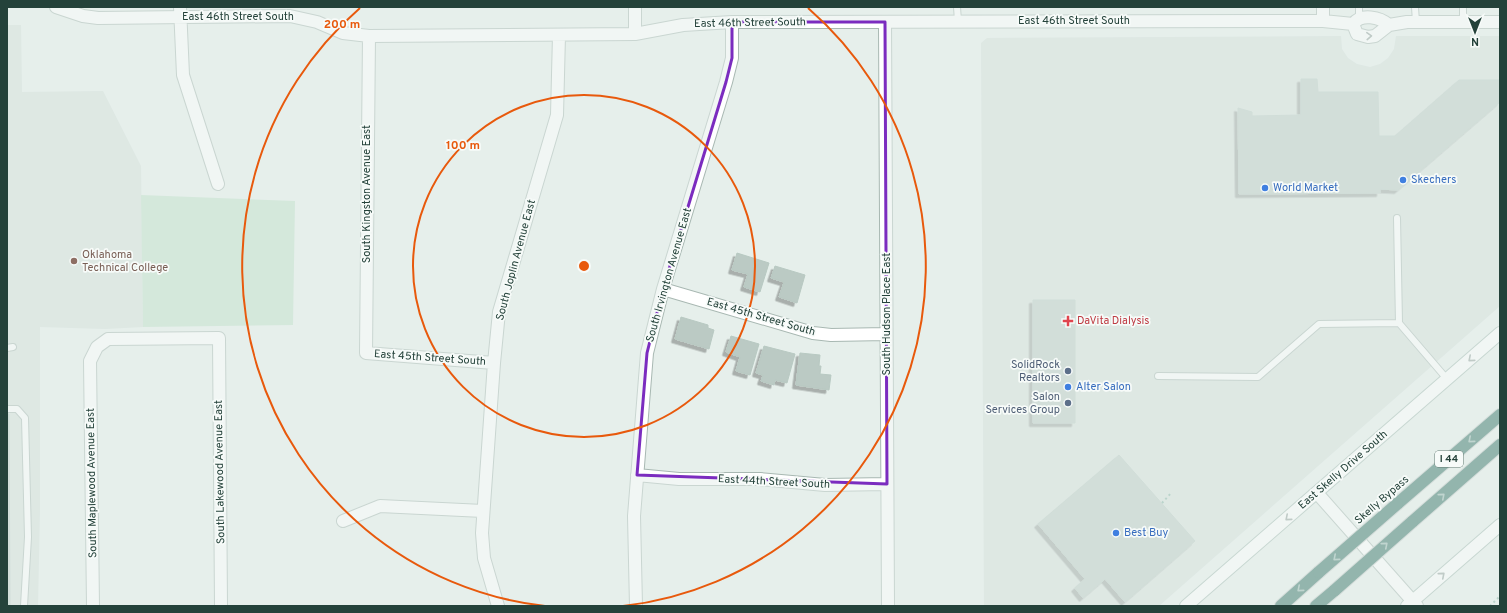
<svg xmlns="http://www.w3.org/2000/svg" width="1507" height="613" font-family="Overpass,sans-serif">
<defs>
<filter id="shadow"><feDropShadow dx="-3.5" dy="3.5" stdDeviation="0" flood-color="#0004"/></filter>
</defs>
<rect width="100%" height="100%" fill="#e6efeb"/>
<path fill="#d4dfda" d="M7,25H21L22,92L103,91L141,166L143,327L105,329L40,327V509L38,606H7Z
M1341,36L1342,49L1348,58L1357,64L1370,67L1380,64L1388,58L1394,49L1396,36H1500V306L1159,606H984L981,43L987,38Z"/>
<path fill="#bfe0c8" d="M141,195L295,201L293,325L143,327Z"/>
<path fill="#bbcac4" stroke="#b8c9c2" filter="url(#shadow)" d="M1301,79H1317L1318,92H1378L1379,136H1395L1459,80H1500V102L1398,190L1380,189V193L1239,194L1238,108L1252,112V116L1301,115Z
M737,253L769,263L760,292L744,287L748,274L732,270Z
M775,266L805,275L797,303L779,297L784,282L771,278Z
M1033,300H1075V423H1033Z
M681,317L708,325V328L714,330L709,349L675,339Z
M731,336L759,344L750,375L736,371L740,357L726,352Z
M764,346L795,354L787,383L775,380L774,385L761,381L763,375L756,373Z
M800,353L820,355L819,366H821L820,374L831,375L829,390L796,385Z
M7,414H9L10,606H7Z
M1119,455L1195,541L1125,602L1105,579L1083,598L1075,588L1085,579L1038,524Z"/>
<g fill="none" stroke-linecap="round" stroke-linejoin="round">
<g stroke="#a8b8b2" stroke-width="8">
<path id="service" d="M957,7L958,21
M1359,7V19
M1415,7L1416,22
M1463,22V7
M1397,218L1399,323
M7,348L13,347
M1158,376L1258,377L1319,324L1399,323L1447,379
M7,409H17L25,418L28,537L24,606"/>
</g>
<g stroke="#a8b8b2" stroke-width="14">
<path id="minor" d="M56,7L83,16L98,18L290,16L317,22L343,33L369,36L635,34L683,25L732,22L1323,21L1353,24
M180,7L183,75L218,184
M635,7V34
M1323,7V21
M885,22C887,216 886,411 888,606
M1353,24L1357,34L1368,37L1375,36L1389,25L1407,22H1500
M1353,24C1361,13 1380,17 1389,25
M369,36L366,353L494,363
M663,289L813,333L831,335L886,334
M637,475L679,479H760L825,485L887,484
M343,521L380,506L483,511
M93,606L90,361L97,347L108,339L219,338L221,606
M498,606L484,558L482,533L494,363L499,312L557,115L559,35
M636,606L634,516L647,353L663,289L726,82L732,58V22"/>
</g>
<g stroke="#a8b8b2" stroke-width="14">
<path id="tertiary" d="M1317,493L1417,606"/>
</g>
<g stroke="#a4bbb3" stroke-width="14">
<path id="secondary" d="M1186,606L1500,333
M1407,606L1500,525"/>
</g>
<g stroke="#c2cac8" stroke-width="14">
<path id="motorway" d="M1397,504L1500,415
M1412,522L1500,445
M1281,606L1319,572
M1316,606L1335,590"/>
</g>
<path stroke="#86b3a5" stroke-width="2" stroke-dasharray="2 3" stroke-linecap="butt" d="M1162,503L1172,492
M1490,606L1500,596"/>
<use href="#service" stroke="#fff" stroke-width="6"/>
<use href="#minor" stroke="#fff" stroke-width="12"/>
<use href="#tertiary" stroke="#fff" stroke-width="12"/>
<use href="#secondary" stroke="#fff" stroke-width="12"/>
<use href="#motorway" stroke="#2f6f62" stroke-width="12"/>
<g stroke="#c2cac8" stroke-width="14" stroke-linecap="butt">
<path id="motorway-bridge" d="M1319,572L1397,504
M1335,590L1412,522"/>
</g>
<use href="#motorway-bridge" stroke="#2f6f62" stroke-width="12"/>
</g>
<defs><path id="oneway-chevron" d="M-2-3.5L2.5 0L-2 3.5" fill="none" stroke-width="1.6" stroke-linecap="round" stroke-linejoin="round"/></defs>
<g stroke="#92a09c">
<use href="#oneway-chevron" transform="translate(1369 36) rotate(-3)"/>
<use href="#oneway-chevron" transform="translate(1471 359) rotate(139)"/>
<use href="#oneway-chevron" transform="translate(1288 518) rotate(139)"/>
<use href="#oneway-chevron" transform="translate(1442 575) rotate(-41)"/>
</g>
<g stroke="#93b5ae">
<use href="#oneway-chevron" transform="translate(1471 440) rotate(139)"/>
<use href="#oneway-chevron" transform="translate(1442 496) rotate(-41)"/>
<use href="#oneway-chevron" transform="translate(1385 545) rotate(-41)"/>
<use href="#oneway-chevron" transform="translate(1336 558) rotate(139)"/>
<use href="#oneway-chevron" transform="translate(1300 589) rotate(139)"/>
</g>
<path d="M0 0H1507V613H0ZM732,22H885L887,484L637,475L647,353L663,289L726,82L732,58Z" fill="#e6efeb" fill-opacity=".55" fill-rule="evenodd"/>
<path fill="none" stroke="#7b2cbf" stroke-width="3" stroke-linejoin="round" d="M732,22H885L887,484L637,475L647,353L663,289L726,82L732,58Z"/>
<g fill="none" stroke="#e8590c" stroke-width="2">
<circle cx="584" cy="266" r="171"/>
<path d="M545 606A342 342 0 0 1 360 8M808 8A342 342 0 0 1 623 606"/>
</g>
<g fill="#3f7fe0" stroke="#f7fbf9" stroke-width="1.5">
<circle cx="1403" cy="180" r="4"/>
<circle cx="1265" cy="188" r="4"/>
<circle cx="1068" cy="387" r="4"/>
<circle cx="1116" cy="533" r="4"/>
</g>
<circle fill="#8d6e63" stroke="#f7fbf9" stroke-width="1.5" cx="74" cy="261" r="4"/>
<path fill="#e0444e" stroke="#f7fbf9" stroke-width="1.5" d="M1066 315h4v4h4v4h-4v4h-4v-4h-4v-4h4z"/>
<g fill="#5c6f8a" stroke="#f7fbf9" stroke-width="1.5">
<circle cx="1068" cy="371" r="4"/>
<circle cx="1068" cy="403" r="4"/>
</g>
<g text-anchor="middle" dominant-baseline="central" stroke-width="3.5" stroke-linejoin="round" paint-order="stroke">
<rect fill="#f7fbf9" stroke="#637a73" stroke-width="1" x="1435" y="451" width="28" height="16" rx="3"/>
<g font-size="10" font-weight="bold" fill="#24423a">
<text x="1449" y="459">I 44</text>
</g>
<g font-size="11" fill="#24423a" stroke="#f7fbf9">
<text x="238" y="17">East 46th Street South</text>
<text x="1074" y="21">East 46th Street South</text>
<text transform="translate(750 23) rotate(-1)">East 46th Street South</text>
<text transform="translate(367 194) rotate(-90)">South Kingston Avenue East</text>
<text transform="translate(516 260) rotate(-75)">South Joplin Avenue East</text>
<text transform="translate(669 275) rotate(-74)">South Irvington Avenue East</text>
<text transform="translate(887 314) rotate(-90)">South Hudson Place East</text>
<text transform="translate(761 317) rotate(16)">East 45th Street South</text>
<text transform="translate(430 358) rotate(4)">East 45th Street South</text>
<text transform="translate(1343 470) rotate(-41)">East Skelly Drive South</text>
<text transform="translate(220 472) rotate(-91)">South Lakewood Avenue East</text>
<text transform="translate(774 482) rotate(3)">East 44th Street South</text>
<text transform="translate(92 483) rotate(-91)">South Maplewood Avenue East</text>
<text transform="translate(1382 500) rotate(-41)">Skelly Bypass</text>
</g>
<g font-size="11" fill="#366cbe" stroke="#f7fbf9" text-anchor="start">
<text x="1411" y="180">Skechers</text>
<text x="1273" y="188">World Market</text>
<text x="1076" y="387">Alter Salon</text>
<text x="1124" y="533">Best Buy</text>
</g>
<g font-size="11" fill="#785e54" stroke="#f7fbf9" text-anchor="start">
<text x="82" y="255">Oklahoma<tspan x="82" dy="13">Technical College</tspan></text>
</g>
<g font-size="11" fill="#be3a42" stroke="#f7fbf9" text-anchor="start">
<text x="1077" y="321">DaVita Dialysis</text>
</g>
<g font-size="11" fill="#4e5e75" stroke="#f7fbf9" text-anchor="end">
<text x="1060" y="365">SolidRock<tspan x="1060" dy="13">Realtors</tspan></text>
<text x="1060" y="397">Salon<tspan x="1060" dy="13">Services Group</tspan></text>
</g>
</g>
<circle cx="584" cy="266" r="6" fill="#e8590c" stroke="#f7fbf9" stroke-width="2"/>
<g font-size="12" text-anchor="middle" font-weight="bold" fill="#e8590c" stroke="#f7fbf9" stroke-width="3.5" stroke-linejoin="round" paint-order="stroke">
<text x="342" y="28">200 m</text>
<text x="463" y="149">100 m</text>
</g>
<rect width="1507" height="613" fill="none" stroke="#24423a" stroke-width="16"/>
<g transform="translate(1475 32) rotate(180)" stroke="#f7fbf9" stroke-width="3" paint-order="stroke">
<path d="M0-3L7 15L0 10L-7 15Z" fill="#24423a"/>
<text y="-6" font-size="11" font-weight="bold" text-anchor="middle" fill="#24423a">N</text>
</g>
</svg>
